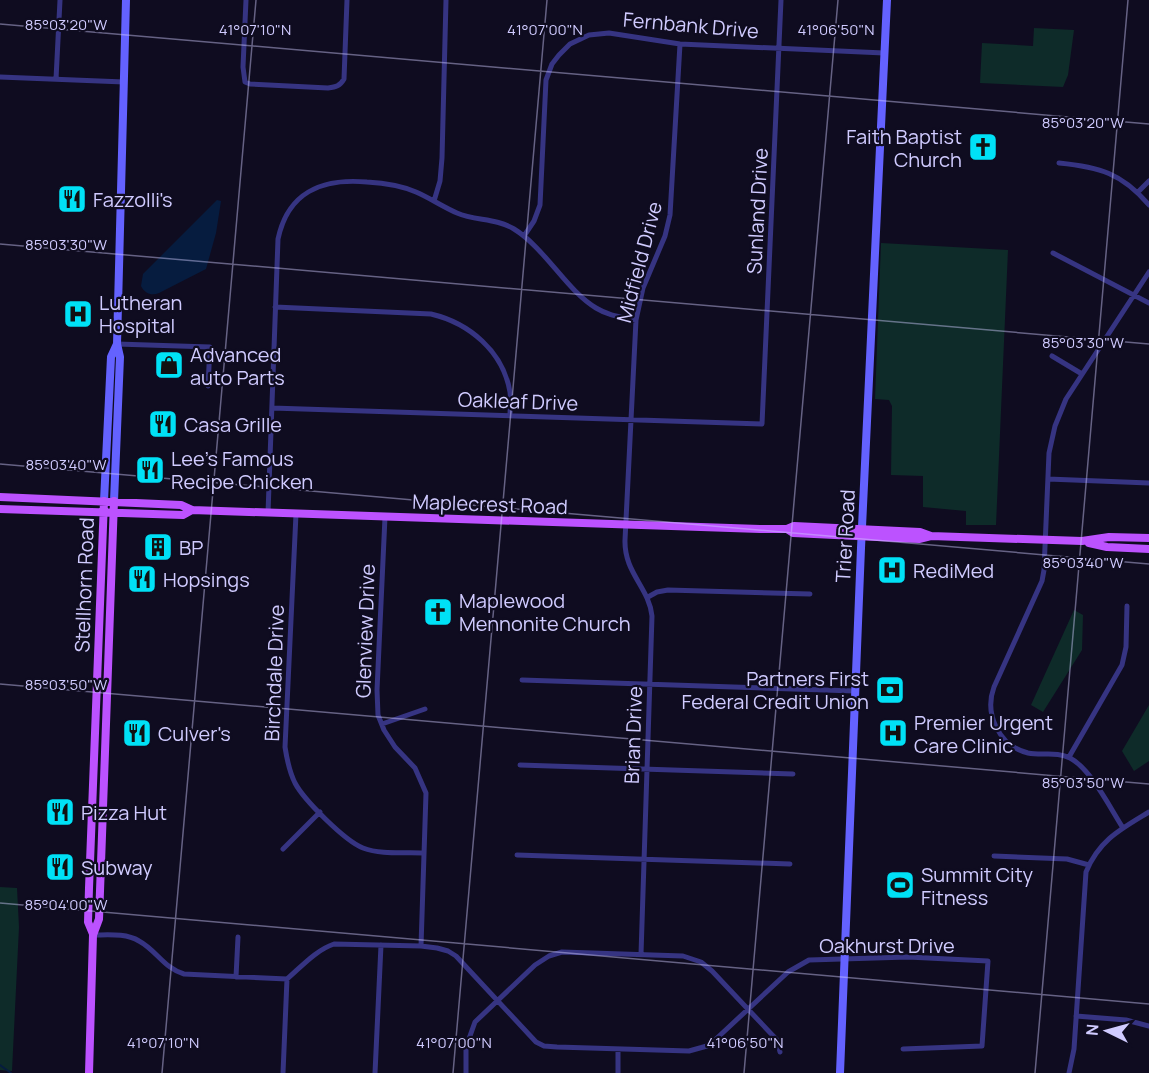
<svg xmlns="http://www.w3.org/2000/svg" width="1149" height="1073" font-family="Manrope,sans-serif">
<rect width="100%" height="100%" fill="#0f0c20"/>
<path fill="#0e2b29" d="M1034,28L1074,30L1068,75L1063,87L980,83L982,43L1033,46Z
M881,243L1008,250L996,525H966V511L923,507V476L891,475L892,406L889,400L875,399Z
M1074,610L1083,615L1082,650L1043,712L1031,705Z
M1149,705V761L1134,771L1122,751Z
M0,887L17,888L19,927L12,1071L0,1070Z"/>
<path fill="#061c3f" d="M217,200L221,201L216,233L206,269L159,293C152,296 145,294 141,286L143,274Z"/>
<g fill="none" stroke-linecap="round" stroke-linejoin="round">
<path stroke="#061c3f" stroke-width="2" d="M0,1065L11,1073"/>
<path stroke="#363482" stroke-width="5" d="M246,0L243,67L245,82L250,84L328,88C336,87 340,86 344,79L347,0
M0,77L124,82
M56,79L60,0
M1059,163C1099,167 1122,173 1149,205
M1138,192L1149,181
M434,201L440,181L442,158L446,0
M524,236L534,221L540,205L546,80L552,64L559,55L570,44L589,35L609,33L680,44L884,53
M1053,253L1149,303
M275,307L431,314C469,323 503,351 510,392C511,399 510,408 510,416
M117,344L210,347L208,386
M1052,356L1082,374
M272,408L762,424L781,0
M1048,479L1149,483
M268,513L278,239C288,192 321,178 367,182C384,183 400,185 416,192C430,198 443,207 457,213C475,221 496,218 514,229C545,248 566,290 596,308C609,316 622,317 636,320
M296,514L285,747C287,760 289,771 295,783C304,800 345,841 363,848C381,855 404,852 423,853
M385,517L377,690L378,715L384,730L395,747L415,768L426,793L421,946
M648,597L657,592L668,590L810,594
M522,680L855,691
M382,724L425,709
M1069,757L1122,665L1126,647L1127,606
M520,765L793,774
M1123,828C1110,808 1091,769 1070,758C1057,751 1042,756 1028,753C999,746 984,714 994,687L1042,581L1044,570L1049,453L1055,426L1066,399L1149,272
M283,849L320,812
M517,855L790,864
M994,856L1067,859L1089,865
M93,935C108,935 126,933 139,941C156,950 165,969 184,974L287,979C301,967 316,950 334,944L421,946L437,948L448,951L456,956L536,1042L544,1046L557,1047L689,1051L707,1046L716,1039L788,972L809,960L908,957L988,961L982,1046L903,1049
M641,954L652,616C649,587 624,573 625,540L636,320L643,288L665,236L670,215L680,44
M236,977L238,937
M1076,1016L1126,1020L1149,1026
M283,1073L287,979
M375,1073L381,945
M466,1073V1047L475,1022L535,965L549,956L562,952L683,956L701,962L712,971L777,1040L780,1052
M618,1073V1050
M1069,1073L1074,1049L1086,872C1099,840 1121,829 1149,812"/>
<path stroke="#6462ff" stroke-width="8" d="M104,501L111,357L117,344
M114,501L120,357L117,344L126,0
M840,1073L861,548L887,0"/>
<path stroke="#bc52ff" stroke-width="8" d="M0,497L181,505L192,510L760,529H787L794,526L920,532L931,536
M0,509L183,515L192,510
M787,529L793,533L919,539L931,536L1082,541L1109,537L1149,538
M1089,543L1107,547L1149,549
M93,934L88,922L89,888L104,501
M89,1073L93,935L99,919L114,501"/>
</g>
<path fill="none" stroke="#d0cbff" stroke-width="1.5" stroke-opacity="0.45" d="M0,24L1149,124M0,244L1149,344M0,464L1149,564M0,684L1149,784M0,903L1149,1004M162,1073L256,0M453,1073L547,0M744,1073L838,0M1035,1073L1128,0"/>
<defs>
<g id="church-square" transform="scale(1.5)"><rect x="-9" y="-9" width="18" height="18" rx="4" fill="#00e1f6" stroke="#0f0c20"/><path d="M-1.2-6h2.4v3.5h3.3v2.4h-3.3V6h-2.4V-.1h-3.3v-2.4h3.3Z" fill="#111"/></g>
<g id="restaurant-square" transform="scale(1.5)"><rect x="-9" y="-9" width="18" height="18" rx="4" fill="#00e1f6" stroke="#0f0c20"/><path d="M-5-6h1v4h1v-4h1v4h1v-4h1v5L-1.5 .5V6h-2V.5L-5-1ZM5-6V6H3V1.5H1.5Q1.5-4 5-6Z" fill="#111"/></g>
<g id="hospital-square" transform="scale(1.5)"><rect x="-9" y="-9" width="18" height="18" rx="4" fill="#00e1f6" stroke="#0f0c20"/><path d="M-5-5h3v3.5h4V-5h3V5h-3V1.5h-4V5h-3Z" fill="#111"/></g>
<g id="shop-square" transform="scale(1.5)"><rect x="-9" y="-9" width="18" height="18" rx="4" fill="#00e1f6" stroke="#0f0c20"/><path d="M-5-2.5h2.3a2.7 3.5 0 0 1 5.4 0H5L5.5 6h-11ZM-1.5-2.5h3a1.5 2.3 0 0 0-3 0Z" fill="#111"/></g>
<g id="building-square" transform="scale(1.5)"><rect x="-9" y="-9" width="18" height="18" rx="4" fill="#00e1f6" stroke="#0f0c20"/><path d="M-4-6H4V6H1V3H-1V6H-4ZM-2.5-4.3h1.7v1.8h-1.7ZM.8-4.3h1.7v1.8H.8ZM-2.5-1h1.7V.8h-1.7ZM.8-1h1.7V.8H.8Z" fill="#111"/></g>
<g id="bank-square" transform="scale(1.5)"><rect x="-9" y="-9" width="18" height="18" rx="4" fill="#00e1f6" stroke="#0f0c20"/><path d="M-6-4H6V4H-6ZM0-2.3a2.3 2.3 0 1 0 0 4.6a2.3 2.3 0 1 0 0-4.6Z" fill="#111"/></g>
<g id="stadium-square" transform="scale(1.5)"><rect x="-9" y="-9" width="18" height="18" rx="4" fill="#00e1f6" stroke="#0f0c20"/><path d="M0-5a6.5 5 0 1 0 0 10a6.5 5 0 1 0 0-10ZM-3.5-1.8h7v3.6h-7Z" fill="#111"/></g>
</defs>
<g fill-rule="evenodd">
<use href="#church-square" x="983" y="147"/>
<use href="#restaurant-square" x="72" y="199"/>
<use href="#hospital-square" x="78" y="314"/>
<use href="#shop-square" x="169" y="365"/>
<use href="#restaurant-square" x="163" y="424"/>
<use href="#restaurant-square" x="150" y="470"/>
<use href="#building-square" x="158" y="547"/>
<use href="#hospital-square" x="892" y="570"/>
<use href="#restaurant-square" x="142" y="579"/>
<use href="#church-square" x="438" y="612"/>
<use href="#bank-square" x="890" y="690"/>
<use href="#restaurant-square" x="137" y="733"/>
<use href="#hospital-square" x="893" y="733"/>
<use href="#restaurant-square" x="60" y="812"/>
<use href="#restaurant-square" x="60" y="867"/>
<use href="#stadium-square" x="900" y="885"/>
</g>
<g text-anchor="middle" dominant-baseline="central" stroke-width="4.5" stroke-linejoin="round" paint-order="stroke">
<g font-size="20" fill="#d0cbff" stroke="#0f0c20">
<text transform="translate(691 25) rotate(5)">Fernbank Drive</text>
<text transform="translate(757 211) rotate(-87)">Sunland Drive</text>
<text transform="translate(639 262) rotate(-75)">Midfield Drive</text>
<text transform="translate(518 401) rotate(2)">Oakleaf Drive</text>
<text transform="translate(490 504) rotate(2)">Maplecrest Road</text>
<text transform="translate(845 536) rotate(-87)">Trier Road</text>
<text transform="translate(84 585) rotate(-88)">Stellhorn Road</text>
<text transform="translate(365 631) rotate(-88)">Glenview Drive</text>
<text transform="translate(274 673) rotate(-88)">Birchdale Drive</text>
<text transform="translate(633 735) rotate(-88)">Brian Drive</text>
<text x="887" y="945">Oakhurst Drive</text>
</g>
<g font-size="20" fill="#d0cbff" stroke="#0f0c20" text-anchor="start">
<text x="962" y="136" text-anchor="end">Faith Baptist<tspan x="962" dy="23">Church</tspan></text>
<text x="93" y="199">Fazzolli's</text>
<text x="99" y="302">Lutheran<tspan x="99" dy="23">Hospital</tspan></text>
<text x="190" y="354">Advanced<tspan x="190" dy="23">auto Parts</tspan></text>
<text x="184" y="424">Casa Grille</text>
<text x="171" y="458">Lee's Famous<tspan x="171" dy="23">Recipe Chicken</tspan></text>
<text x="179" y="547">BP</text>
<text x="913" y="570">RediMed</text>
<text x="163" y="579">Hopsings</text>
<text x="459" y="600">Maplewood<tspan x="459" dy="23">Mennonite Church</tspan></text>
<text x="869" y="678" text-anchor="end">Partners First<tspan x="869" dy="23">Federal Credit Union</tspan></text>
<text x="914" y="722">Premier Urgent<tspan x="914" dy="23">Care Clinic</tspan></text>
<text x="158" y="733">Culver's</text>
<text x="81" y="812">Pizza Hut</text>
<text x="81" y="867">Subway</text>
<text x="921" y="874">Summit City<tspan x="921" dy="23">Fitness</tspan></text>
</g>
</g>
<g font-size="15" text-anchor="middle" fill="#d0cbff" stroke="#0f0c20" stroke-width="4.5" stroke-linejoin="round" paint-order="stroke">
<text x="66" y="30">85°03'20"W</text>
<text x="255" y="35">41°07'10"N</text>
<text x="545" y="35">41°07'00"N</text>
<text x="836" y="35">41°06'50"N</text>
<text x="1083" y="128">85°03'20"W</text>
<text x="66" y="250">85°03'30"W</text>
<text x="1083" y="348">85°03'30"W</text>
<text x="66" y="470">85°03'40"W</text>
<text x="1083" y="568">85°03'40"W</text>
<text x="66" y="690">85°03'50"W</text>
<text x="1083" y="788">85°03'50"W</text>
<text x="66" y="910">85°04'00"W</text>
<text x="163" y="1048">41°07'10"N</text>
<text x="454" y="1048">41°07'00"N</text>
<text x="745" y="1048">41°06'50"N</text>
</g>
<g transform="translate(1107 1031) rotate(275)" stroke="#0f0c20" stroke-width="4.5" paint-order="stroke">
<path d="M0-4.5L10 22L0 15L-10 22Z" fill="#d0cbff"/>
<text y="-9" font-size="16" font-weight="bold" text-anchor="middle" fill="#d0cbff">N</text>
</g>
</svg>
